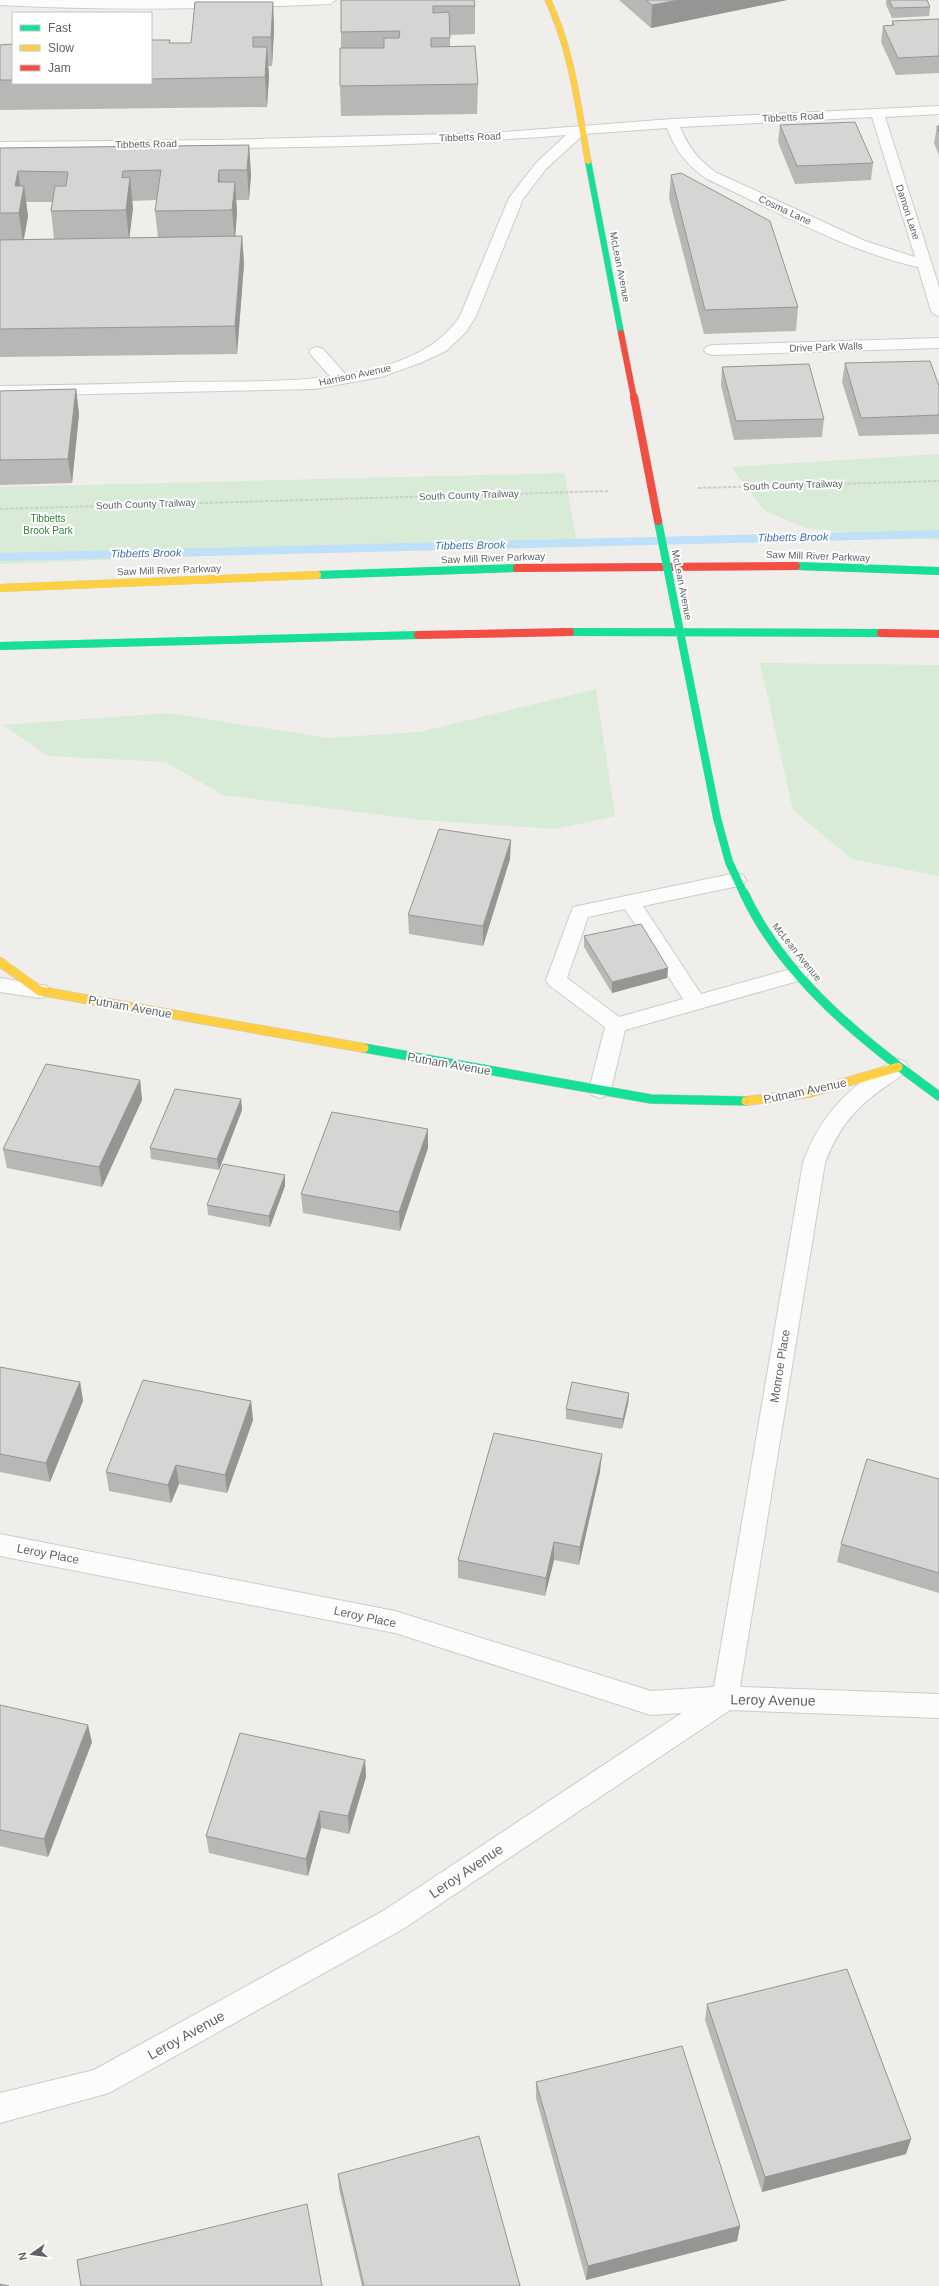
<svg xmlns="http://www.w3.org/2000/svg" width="939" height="2286" font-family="Helvetica,sans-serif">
<rect width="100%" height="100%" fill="#efeeea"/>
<path fill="#d8ebd6" d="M939,454V540L806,528L765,511L731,467Z
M564,473L577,541L0,564V487Z
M760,663L939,665V876L852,859L793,810Z
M596,689L615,816L556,829L422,820L223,795L165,762L48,756L3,725L169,713L328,738L419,732Z"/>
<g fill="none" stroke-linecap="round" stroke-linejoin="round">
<path fill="#bfe0f9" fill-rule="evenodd" d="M939,530V538L0,561V553Z"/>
<g stroke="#cbcccc" stroke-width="2">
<path id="lane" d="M317,347L323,349L348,377L350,380L348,383H336L311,355L309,352L311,349Z
M736,873L743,875L746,880L743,885L643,906L701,994L798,967L805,969L808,974L805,979L625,1030L611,1090L608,1095L600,1098L592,1095L589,1090L605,1027L549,985L546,980L573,907ZM625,909L683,999L619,1017L567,978L588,917Z"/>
</g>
<g stroke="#cbcccc" stroke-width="2">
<path id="street" d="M0,0H336L330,4C220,9 110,11 0,5Z
M939,106V114L885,117L939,287V316L934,314L931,311L918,267C846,251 774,210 707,179C688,166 675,150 667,128L584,134L546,169L523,199L476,316L466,332L446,351L420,363L381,377L314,389L0,396V386C60,385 119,384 179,382C258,380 413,391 460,316L509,198L536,163L566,135C378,150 188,148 0,150V142L217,140L491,133L672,119ZM872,117L915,257L865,241L717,173C699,161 688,147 680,127Z
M939,338V348L712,355L706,353L704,350L706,347L712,345Z
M0,978L47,986L50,991L47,996L40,998L0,992Z
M898,1059L906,1062L909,1067C902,1078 888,1084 878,1092C852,1111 836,1133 825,1163L740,1687L939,1694V1718L730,1710L403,1929L109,2093L0,2123V2093L94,2070L383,1911L682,1713L651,1715L395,1633L0,1556V1534L395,1611L651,1691L714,1687L803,1163C816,1126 837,1099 869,1076C878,1070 887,1063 898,1059Z"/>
</g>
<g stroke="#cacacb" stroke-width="7">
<path id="fast-far2" d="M588,161L621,333"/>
</g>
<g stroke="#cacacb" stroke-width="8">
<path id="fast-far1" d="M796,566L939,571
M317,575L517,568
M570,632L881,633
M0,646L418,635
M717,818L729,862L744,894"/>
</g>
<g stroke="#cacacb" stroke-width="10">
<path id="fast" d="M744,893C784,979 864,1042 939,1096
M364,1048L651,1099L746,1101"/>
</g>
<g stroke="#cacacb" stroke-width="7">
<path id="slow-far2" d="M548,0C572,51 578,106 588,161"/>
</g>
<g stroke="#cacacb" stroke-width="8">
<path id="slow-far1" d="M0,588L317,575"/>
</g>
<g stroke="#cacacb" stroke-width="10">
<path id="slow" d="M0,962L40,991
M40,991L364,1048
M746,1101L809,1093L898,1067"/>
</g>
<g stroke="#cacacb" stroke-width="8">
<path id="jam" d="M517,568L796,566
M881,633L939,634
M418,635L570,632"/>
</g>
<path stroke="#cacfcc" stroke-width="2" stroke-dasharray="3.5 1.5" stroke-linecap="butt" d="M698,488L939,481
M0,509L609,491"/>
<use href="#lane" fill="#fdfcfc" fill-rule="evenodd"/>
<use href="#street" fill="#fdfcfc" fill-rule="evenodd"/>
<use href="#fast-far2" stroke="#16e098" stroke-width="6"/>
<use href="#fast-far1" stroke="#16e098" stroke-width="8"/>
<use href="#fast" stroke="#16e098" stroke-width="9"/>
<use href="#slow-far2" stroke="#ffcf43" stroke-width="6"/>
<use href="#slow-far1" stroke="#ffcf43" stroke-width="8"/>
<use href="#slow" stroke="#ffcf43" stroke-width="9"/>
<use href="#jam" stroke="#f24e42" stroke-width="8"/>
<g stroke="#cacacb" stroke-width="8" stroke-linecap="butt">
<path id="fast-bridge" d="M658,521L717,818"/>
</g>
<g stroke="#cacacb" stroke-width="7" stroke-linecap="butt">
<path id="jam-bridge-far1" d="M621,333L634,398"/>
</g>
<g stroke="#cacacb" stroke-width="8" stroke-linecap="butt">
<path id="jam-bridge" d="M634,397L658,521"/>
</g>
<use href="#fast-bridge" stroke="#16e098" stroke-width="8"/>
<use href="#jam-bridge-far1" stroke="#f24e42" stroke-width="6"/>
<use href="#jam-bridge" stroke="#f24e42" stroke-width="8"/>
</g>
<path fill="#b8b7b5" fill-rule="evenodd" d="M341,0L475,6V34L450,35V47L478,84L477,114L341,116L340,86L341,48Z
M619,0H787L651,28Z
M886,0H927L930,7L929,16L892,18L886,5Z
M273,2L274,30L272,66H268L269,76L267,107L0,110V45L13,44V83H151V40L170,43H191Z
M939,19V73L896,75L881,42L883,26L892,25V21Z
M780,125L873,163L871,180L795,184L778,142Z
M937,126H939V155L934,143Z
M249,145L251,175L249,200H236L237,212L235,236H242L244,264L237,354L0,357V148ZM157,200L155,211L158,237L129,238L133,208L132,201ZM26,202H52L51,211L54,239H24L28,216Z
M671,175L798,307L796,331L704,334L669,198Z
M845,363L939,386V434L859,436L842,382Z
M722,367L824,419L822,437L734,440L721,385Z
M76,389L79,414L72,483L0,485V391Z
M510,859L483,946L409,934L408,915Z
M584,936L668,968L667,978L612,993L584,947Z
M140,1080L142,1100L102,1187L7,1168L3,1149Z
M241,1099L242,1110L219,1170L151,1159L150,1148Z
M428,1148L400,1231L303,1213L301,1194Z
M285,1175V1186L270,1227L208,1215L207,1205Z
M0,1367L80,1382L83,1401L50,1482L0,1472Z
M629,1393L628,1404L622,1429L566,1419V1409Z
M251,1401L253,1420L227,1493L179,1484L171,1503L109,1491L106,1472Z
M600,1472L579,1565L554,1560L545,1596L458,1578V1560Z
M939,1479V1593L837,1562L841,1544Z
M0,1705L92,1742L48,1857L0,1846Z
M365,1760L366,1777L349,1834L321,1828L308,1876L209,1853L206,1836Z
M707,2004L911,2139L906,2154L762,2192L705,2020Z
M536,2082L740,2226L737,2241L586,2280L536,2098Z
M338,2174L520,2286H362L339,2189Z"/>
<path fill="#969594" d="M679,0H787L651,28L652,5Z
M273,2L274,30L272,66L271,37Z
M267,47L269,76L267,107L265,77Z
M249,145L251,175L249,200L247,170Z
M219,170L221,200L218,182Z
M18,171L22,199L24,186L28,216L23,243L15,186Z
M130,177L133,208L129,241L126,210Z
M235,182L237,212L235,240L232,210Z
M242,236L244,264L237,354L235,326Z
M76,389L79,414L72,483L68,459Z
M511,840L510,859L483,946V926Z
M668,968L667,978L612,993V982Z
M140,1080L142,1100L102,1187L99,1167Z
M241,1099L242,1110L219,1170L217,1159Z
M428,1129V1148L400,1231L399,1212Z
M285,1175V1186L270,1227L269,1216Z
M80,1382L83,1401L50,1482L46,1463Z
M629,1393L628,1404L622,1429L623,1419Z
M251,1401L253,1420L227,1493L225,1475Z
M602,1454L600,1472L579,1565L580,1547Z
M176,1465L179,1484L171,1503L168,1485Z
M554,1542V1560L545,1596L546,1578Z
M88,1725L92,1742L48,1857L44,1839Z
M365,1760L366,1777L349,1834L348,1816Z
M320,1811L321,1828L308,1876L306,1859Z
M911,2139L906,2154L762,2192L765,2177Z
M740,2226L737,2241L586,2280L588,2266Z"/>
<path fill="#d6d5d3" stroke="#969594" d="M341,0H474L475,6H433V13L449,12L450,38H431V47L475,46L478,84L340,86V48H384V38H399L400,31L341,32Z
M646,0H679L652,5Z
M889,0H927L930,7L893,8Z
M195,2H273L271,37H253V47H267L265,77L151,79V40H170L169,43H191Z
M939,19V56L898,58L883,26L894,25L892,21Z
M13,44V80H0V45Z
M855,122L873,163L797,166L780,125Z
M937,126H939V132Z
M249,145L247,170H219L218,182H235L232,210L155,211L161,170L123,171L122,178L130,177L126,210L51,211L55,186H66L68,172L18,171L15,186H24L19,213H0V148Z
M681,173L770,221L798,307L705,310L671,175Z
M242,236L235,326L0,329V240Z
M930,361L939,386V415L861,418L845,363Z
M809,364L824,419L736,421L722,367Z
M76,389L68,459L0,460V391Z
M439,829L511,840L483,926L408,915Z
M641,924L668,968L612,982L584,936Z
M46,1064L140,1080L99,1167L3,1149Z
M175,1089L241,1099L217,1159L150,1148Z
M332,1112L428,1129L399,1212L301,1194Z
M223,1164L285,1175L269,1216L207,1205Z
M0,1367L80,1382L46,1463L0,1454Z
M143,1380L251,1401L225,1475L176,1465L168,1485L106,1472Z
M572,1382L629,1393L623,1419L566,1409Z
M494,1433L602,1454L580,1547L554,1542L546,1578L458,1560Z
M867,1459L939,1479V1573L841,1544Z
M0,1705L88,1725L44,1839L0,1830Z
M240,1733L365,1760L348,1816L320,1811L306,1859L206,1836Z
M847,1969L911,2139L765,2177L707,2004Z
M682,2046L740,2226L588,2266L536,2082Z
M479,2136L520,2286H364L338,2174Z
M307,2204L322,2286H81L77,2260Z
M0,2284L9,2286H0Z"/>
<g text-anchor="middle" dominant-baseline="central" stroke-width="4" stroke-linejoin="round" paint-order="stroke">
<g font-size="10" fill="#5f6368" stroke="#fff">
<text transform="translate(793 117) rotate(-3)">Tibbetts Road</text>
<text transform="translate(470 137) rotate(-2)">Tibbetts Road</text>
<text transform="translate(146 144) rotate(-1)">Tibbetts Road</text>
<text transform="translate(785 210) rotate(25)">Cosma Lane</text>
<text transform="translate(908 212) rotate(72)">Damon Lane</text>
<text transform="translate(620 267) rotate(79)">McLean Avenue</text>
<text transform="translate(826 347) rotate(-2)">Drive Park Walls</text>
<text transform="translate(355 375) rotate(-12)">Harrison Avenue</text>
<text transform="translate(793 485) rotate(-2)">South County Trailway</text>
<text transform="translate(469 495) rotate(-2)">South County Trailway</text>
<text transform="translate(146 504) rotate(-2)">South County Trailway</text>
<text transform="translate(818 556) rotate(2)">Saw Mill River Parkway</text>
<text transform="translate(493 558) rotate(-2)">Saw Mill River Parkway</text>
<text transform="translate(169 570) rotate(-2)">Saw Mill River Parkway</text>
<text transform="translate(682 585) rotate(79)">McLean Avenue</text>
<text transform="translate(797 952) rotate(51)">McLean Avenue</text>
</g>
<g font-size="10" fill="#348238" stroke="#fff">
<text x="48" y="518">Tibbetts<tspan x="48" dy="12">Brook Park</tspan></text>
</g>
<g font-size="11" font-style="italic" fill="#4174aa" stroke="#fff">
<text transform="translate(793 537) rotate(-1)">Tibbetts Brook</text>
<text transform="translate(470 545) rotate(-1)">Tibbetts Brook</text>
<text transform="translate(146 553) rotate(-1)">Tibbetts Brook</text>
</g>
<g font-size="12" fill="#5f6368" stroke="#fff">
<text transform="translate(130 1007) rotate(10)">Putnam Avenue</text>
<text transform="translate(449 1064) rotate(10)">Putnam Avenue</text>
<text transform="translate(805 1091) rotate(-12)">Putnam Avenue</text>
<text transform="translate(780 1366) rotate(-81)">Monroe Place</text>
<text transform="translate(48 1554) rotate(11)">Leroy Place</text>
<text transform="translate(365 1617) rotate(12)">Leroy Place</text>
</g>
<g font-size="14" fill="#5f6368" stroke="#fff">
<text transform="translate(773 1700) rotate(1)">Leroy Avenue</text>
<text transform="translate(466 1871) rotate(-34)">Leroy Avenue</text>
<text transform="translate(186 2035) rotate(-29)">Leroy Avenue</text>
</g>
</g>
<rect x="12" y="12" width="140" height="72" fill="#ffffff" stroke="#bfc1c3"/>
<rect x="20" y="25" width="20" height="6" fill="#16e098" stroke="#bfc1c3"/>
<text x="48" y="32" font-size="12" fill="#5f6368">Fast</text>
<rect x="20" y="45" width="20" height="6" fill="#ffcf43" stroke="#bfc1c3"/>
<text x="48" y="52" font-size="12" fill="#5f6368">Slow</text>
<rect x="20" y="65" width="20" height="6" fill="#f24e42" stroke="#bfc1c3"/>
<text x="48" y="72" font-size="12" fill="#5f6368">Jam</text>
<g transform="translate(32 2254) rotate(256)" stroke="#ffffff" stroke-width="3" paint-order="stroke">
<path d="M0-3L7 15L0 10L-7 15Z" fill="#5f6368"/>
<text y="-6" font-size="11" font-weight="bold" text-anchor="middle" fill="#5f6368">N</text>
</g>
</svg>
